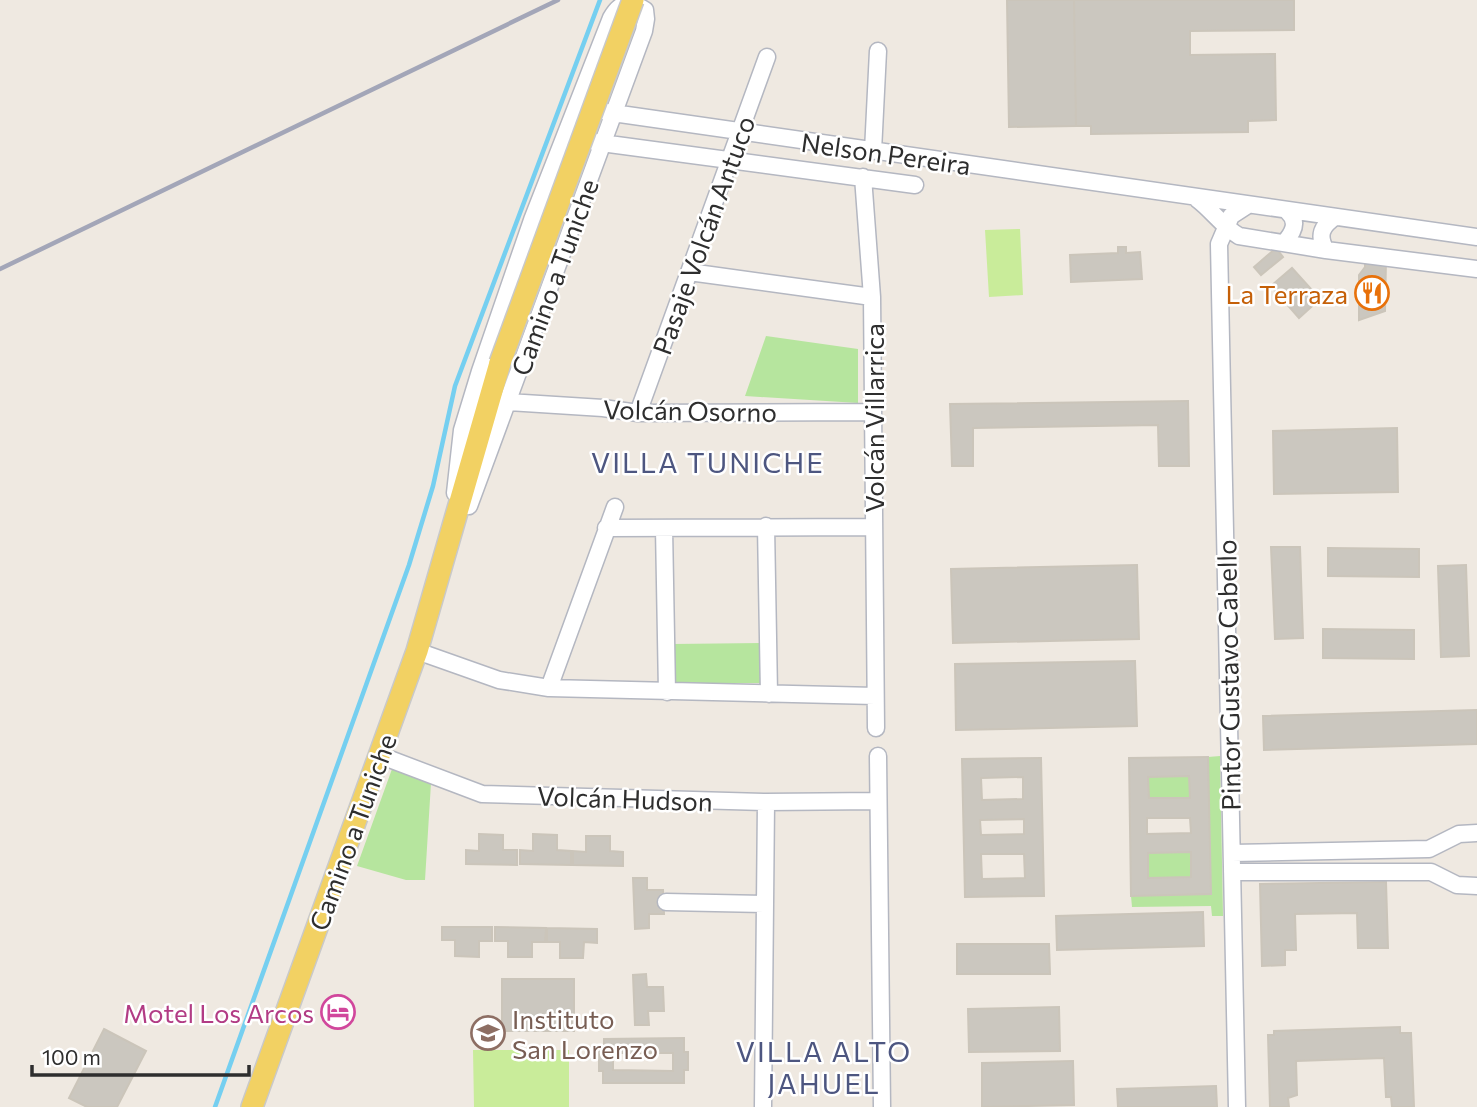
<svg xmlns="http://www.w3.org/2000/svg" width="1477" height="1107" font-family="Commissioner,sans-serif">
<rect width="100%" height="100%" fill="#efe9e1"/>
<path fill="#b6e59e" d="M766,336L858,349V403L745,396Z
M762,643L761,683H674L672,644Z
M1220,756L1223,916H1212L1211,906L1132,907L1131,896L1211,894L1208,757Z
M392,769L431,783L425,880H406L357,866Z
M1189,776L1190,798H1149L1148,777Z
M1191,852V877L1148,878V853Z"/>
<path fill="#c9ec9a" d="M1020,229L1023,295L989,297L985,230Z
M473,1050H569V1107H474Z"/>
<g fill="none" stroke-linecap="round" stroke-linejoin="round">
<path stroke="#75cff0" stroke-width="4.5" d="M215,1107L409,565L433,486L455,386L600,0"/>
</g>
<path fill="#cbc7bf" stroke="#cbc5ba" stroke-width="2" fill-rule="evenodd" d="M1007,0H1074L1076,126L1009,127Z
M1074,0H1294V30L1190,31V55L1275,54L1276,120L1248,121V132L1091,134V126H1076Z
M1118,247H1126V253L1140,252L1142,279L1071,282L1070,255L1118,253Z
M1276,248L1283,257L1261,275L1254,267Z
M1365,259H1386L1385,311L1359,320V275L1365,267Z
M1292,268L1320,299L1299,318L1271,286Z
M1188,401L1189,466H1159L1158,425L973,428V466H952L950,404Z
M1397,428L1398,492L1274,494L1273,431Z
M1271,547H1300L1303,638L1275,639Z
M1328,548L1419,549V577L1328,576Z
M1137,565L1139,639L953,643L951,569Z
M1466,565L1469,656L1441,657L1438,566Z
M1323,629L1414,630V659L1323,658Z
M1135,661L1137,726L956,730L955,664Z
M1477,710V744L1264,750L1263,716Z
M1208,757L1211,894L1131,896L1129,758ZM1189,776L1190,798H1149L1148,777ZM1147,818H1190L1191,833L1147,834ZM1191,852V877L1148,878V853Z
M1041,758L1044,896L965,897L962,759ZM1023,777V799L982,800L981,778ZM1024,819V834L981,835L980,820ZM981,854H1024L1025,878L982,879Z
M479,834L503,835V850H517V865L466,864V850L479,851Z
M533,834L557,835V850L571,851V865L520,864V850L533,851Z
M586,836H610V851L623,852V866L573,865V851L586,852Z
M633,878H647V890H663L664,914H649V928L635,929Z
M1386,882L1388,948H1358L1357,913L1295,914L1296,950H1285V965L1262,966L1260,884Z
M1203,912L1204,946L1057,950L1056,916Z
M442,927H492V941H479V957L455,956V940H442Z
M495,927L546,928L545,942H532V957H508V941H495Z
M547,928L597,929V943L584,942L583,958H560V942H547Z
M957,944H1049L1050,974H957Z
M646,974L647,987H663L664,1011H648L649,1025H635L633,975Z
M502,979H574V1031H502Z
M1059,1007L1060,1051L969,1052L968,1009Z
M1400,1027V1033H1411L1414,1107H1392L1391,1097H1386L1384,1058L1296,1061L1297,1095L1288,1098L1289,1107H1270L1268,1035H1274V1031Z
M104,1029L146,1051L117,1107H87L69,1098Z
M684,1038V1052H688V1070H684V1083H603V1071H599V1051H604V1039ZM613,1053H673V1071L613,1070Z
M1073,1061L1074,1105L982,1107V1063Z
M1216,1086L1217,1107H1118L1117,1089Z"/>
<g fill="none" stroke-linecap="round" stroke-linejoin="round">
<g stroke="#b4b7c1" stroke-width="19">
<path id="minor" d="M606,112L1477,237
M594,142L915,185
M873,151L878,51
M863,177L872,297L876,728
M1197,199C1212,210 1222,226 1239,236L1326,250L1477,269
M1284,243C1293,233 1299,222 1288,212
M1326,250C1317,235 1322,226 1335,217
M689,272L872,297
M508,402L603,408L638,413L873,412
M638,413L767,57
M455,493L462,430L480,371L532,220L611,18C620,2 629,0 645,10L646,19L644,31L469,506
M766,526L769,694
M606,528L874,527
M664,528L667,692
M417,651L499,680L549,688L875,696
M549,688L615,507
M379,755L482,794L766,802L878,801
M878,756L882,1107
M1232,853L1429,849L1459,834L1477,833
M1232,872H1431L1457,885L1477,886
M666,902L765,904
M763,1107L766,802
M1237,1107L1219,244L1231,216L1248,205"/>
</g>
<g stroke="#c9c9c9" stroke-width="24">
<path id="major" d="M252,1107L417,651L500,363"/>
</g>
<use href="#minor" stroke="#fff" stroke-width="16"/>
<use href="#major" stroke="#f2d163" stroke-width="21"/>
<path stroke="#a3a6b8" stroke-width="4.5" d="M0,269L558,0"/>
<g stroke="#c9c9c9" stroke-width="24" stroke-linecap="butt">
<path id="major-bridge" d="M500,363L633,0"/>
</g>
<use href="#major-bridge" stroke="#f2d163" stroke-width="21"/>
</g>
<defs>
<g id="restaurant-ring" transform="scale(1.75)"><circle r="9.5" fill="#fff" stroke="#e8710a" stroke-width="1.5"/><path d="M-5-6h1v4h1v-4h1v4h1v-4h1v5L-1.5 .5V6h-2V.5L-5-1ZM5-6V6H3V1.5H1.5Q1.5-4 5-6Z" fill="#e8710a"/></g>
<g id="hotel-ring" transform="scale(1.75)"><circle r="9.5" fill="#fff" stroke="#d1479c" stroke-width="1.5"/><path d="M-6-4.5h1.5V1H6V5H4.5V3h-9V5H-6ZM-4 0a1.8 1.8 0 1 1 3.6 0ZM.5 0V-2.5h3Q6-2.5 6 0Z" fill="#d1479c"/></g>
<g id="school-ring" transform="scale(1.75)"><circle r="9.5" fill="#fff" stroke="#8d6e63" stroke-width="1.5"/><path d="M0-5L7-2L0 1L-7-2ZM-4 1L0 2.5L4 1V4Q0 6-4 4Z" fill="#8d6e63"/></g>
</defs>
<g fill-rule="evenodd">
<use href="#restaurant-ring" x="1372" y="293"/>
<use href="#hotel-ring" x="338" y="1012"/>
<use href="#school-ring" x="488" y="1033"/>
</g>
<g text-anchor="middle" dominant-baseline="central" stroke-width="5" stroke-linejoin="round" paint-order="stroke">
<g font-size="26" fill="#2e2e2e" stroke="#fff">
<text transform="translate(886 153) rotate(8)">Nelson Pereira</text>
<text transform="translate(703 235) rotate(-70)">Pasaje Volcán Antuco</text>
<text transform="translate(554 277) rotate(-70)">Camino a Tuniche</text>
<text transform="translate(690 410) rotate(1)">Volcán Osorno</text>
<text transform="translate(873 418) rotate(-90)">Volcán Villarrica</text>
<text transform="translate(1228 675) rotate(-91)">Pintor Gustavo Cabello</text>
<text transform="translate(625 798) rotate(2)">Volcán Hudson</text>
<text transform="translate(352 832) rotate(-70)">Camino a Tuniche</text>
</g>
<g font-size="26" fill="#c56008" stroke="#fff" text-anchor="end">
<text x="1348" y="293">La Terraza</text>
</g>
<g font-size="26" fill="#b23c85" stroke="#fff" text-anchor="end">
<text x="314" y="1012">Motel Los Arcos</text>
</g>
<g font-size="26" fill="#785e54" stroke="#fff" text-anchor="start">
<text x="512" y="1018">Instituto<tspan x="512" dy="30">San Lorenzo</tspan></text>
</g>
<g font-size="28" letter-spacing="2" fill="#4d5680" stroke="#fff">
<text x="708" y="462">VILLA TUNICHE</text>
<text x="824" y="1051">VILLA ALTO<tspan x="824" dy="32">JAHUEL</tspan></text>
</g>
</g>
<path d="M32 1065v10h217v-10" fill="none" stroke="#2e2e2e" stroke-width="3.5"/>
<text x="42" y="1065" font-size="21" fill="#2e2e2e" stroke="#ffffff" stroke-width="5" paint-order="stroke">100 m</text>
</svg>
